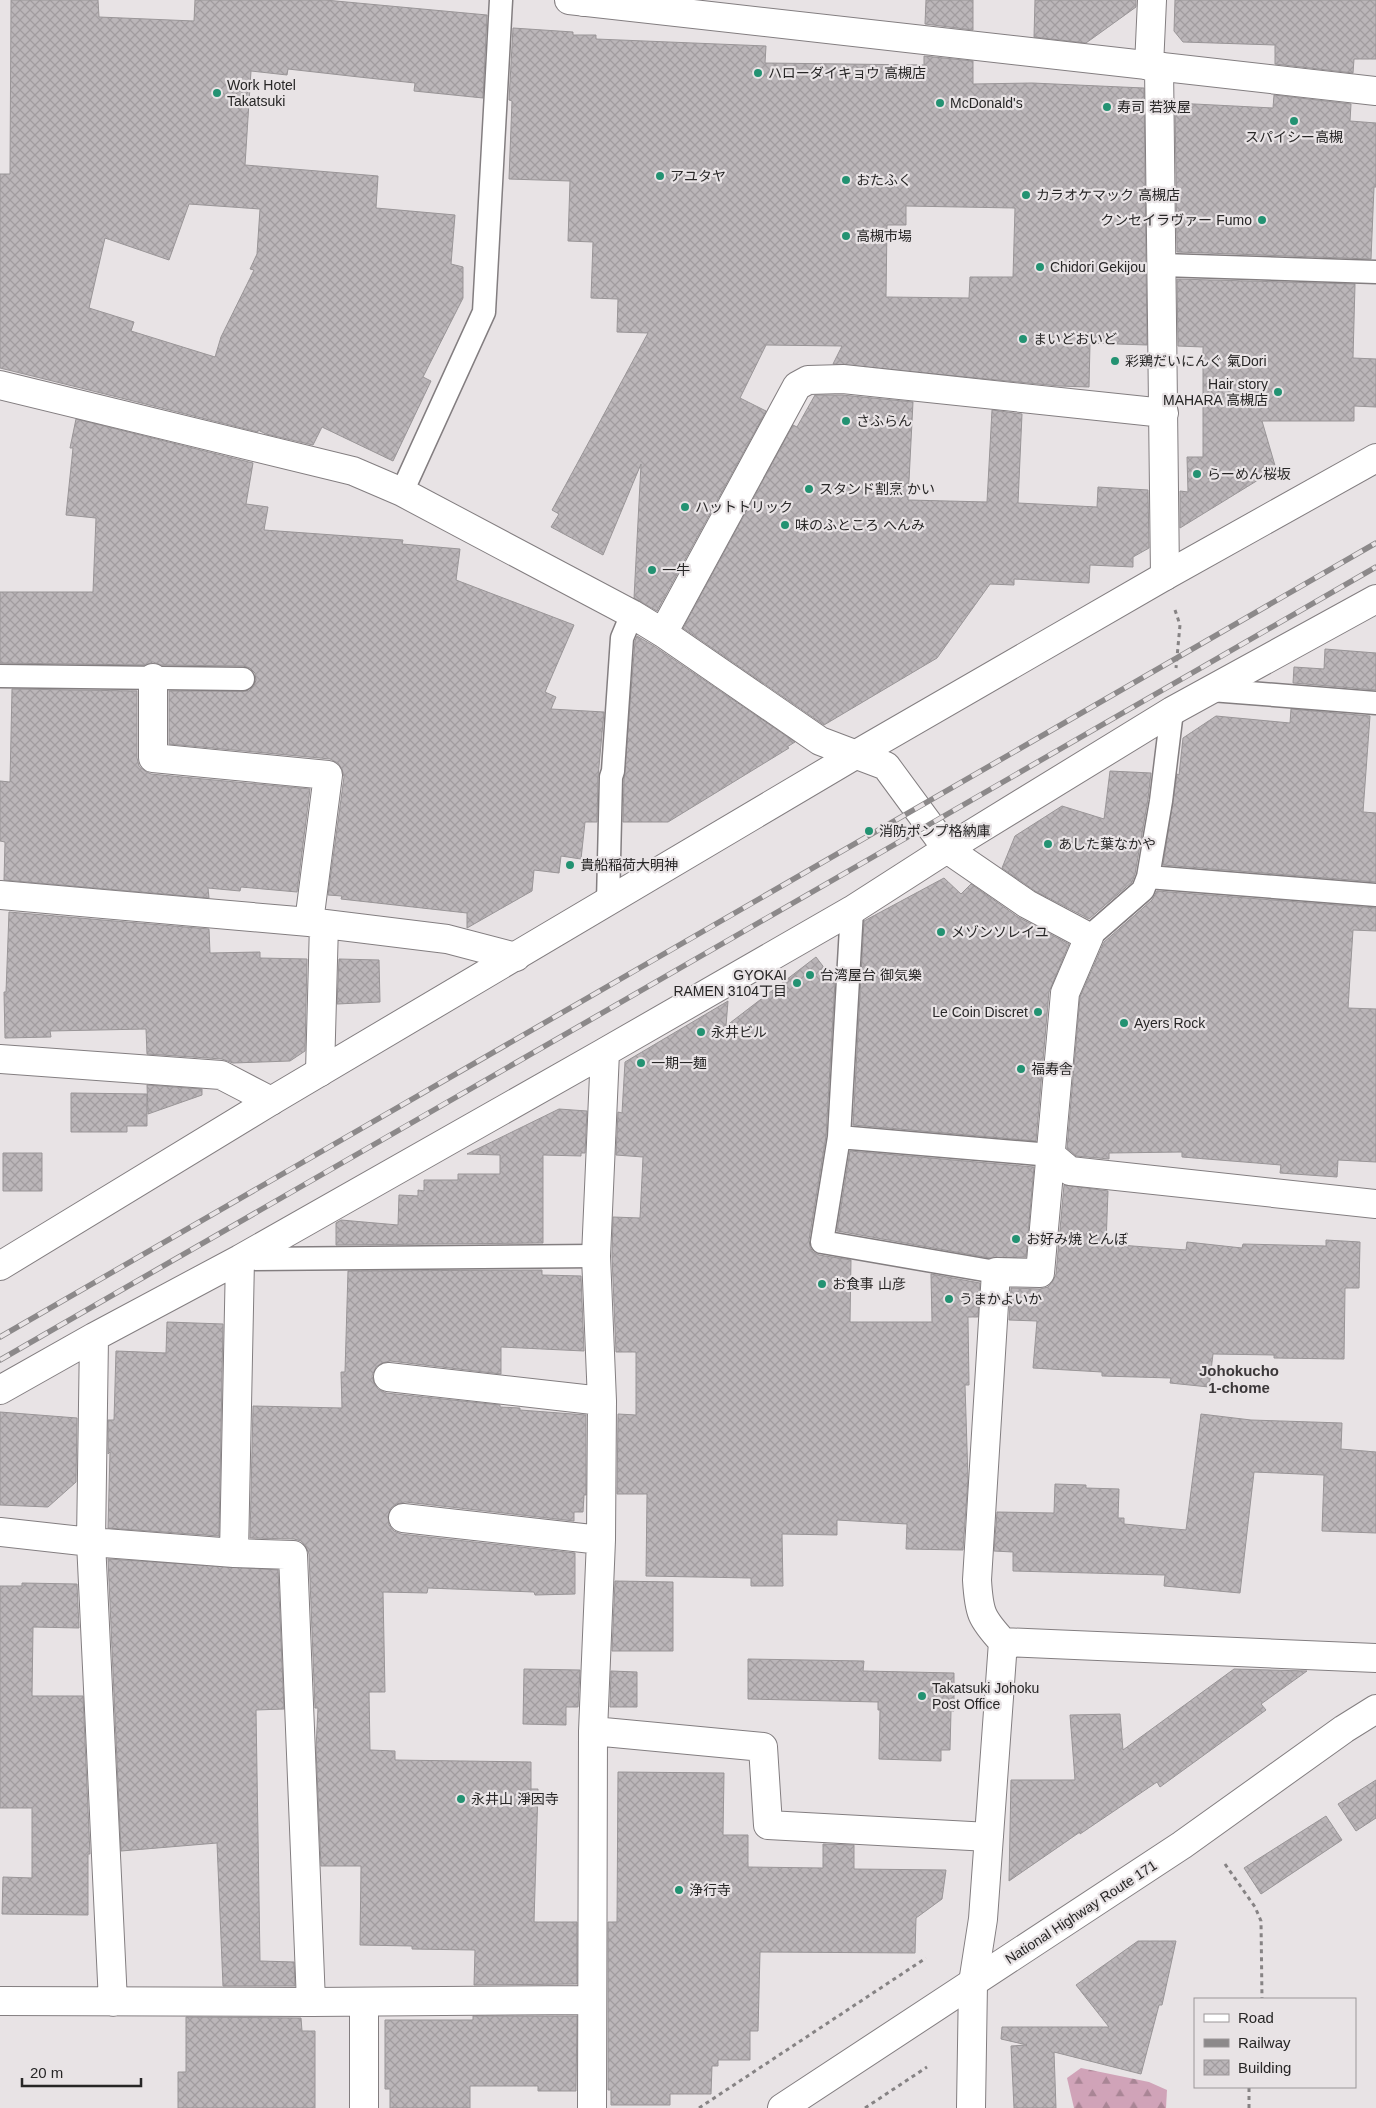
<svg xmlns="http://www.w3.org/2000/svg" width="1376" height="2108" font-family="Helvetica,'Noto Sans JP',sans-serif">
<defs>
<pattern id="forest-firs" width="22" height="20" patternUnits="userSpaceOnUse" patternTransform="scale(1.25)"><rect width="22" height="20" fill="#d0a3b8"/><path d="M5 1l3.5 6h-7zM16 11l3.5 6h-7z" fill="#a98595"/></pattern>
<pattern id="building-cross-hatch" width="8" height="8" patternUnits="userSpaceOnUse" patternTransform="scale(1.25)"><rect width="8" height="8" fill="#bbb6b9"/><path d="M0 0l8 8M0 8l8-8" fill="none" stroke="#a19c9f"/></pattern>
</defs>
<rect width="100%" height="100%" fill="#e8e3e5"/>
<path fill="url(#forest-firs)" d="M1081,2068L1149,2082L1167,2090L1166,2108H1074L1067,2078Z"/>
<path fill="url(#building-cross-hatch)" stroke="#999597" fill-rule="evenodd" d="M11,0H98L99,17L194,21L195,0H325L487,15L483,98L414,91L415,83L359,77L288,69L287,75L251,71L245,165L378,176L376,208L455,215L451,264L463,267V298L423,377L431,381L393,461L322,427L313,445L266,434L258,430V432L0,368V174H10ZM189,204L260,209L257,254L250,269L254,270L221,337L215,357L131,331L134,322L89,308L105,238L169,260Z
M926,0H973V30L925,24Z
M1035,0H1136V7L1086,43L1034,37Z
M1175,0H1376V59H1354L1353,73L1275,64V45L1183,42L1174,31Z
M513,28L573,32V35H596V39L766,46L765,63L924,65V56L973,61V84L1032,83L1144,88L1147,345L1090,343L1089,387L1059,386L833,364L842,346L766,345L740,398L766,411L657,611L634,598L641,464L603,555L551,527L559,514L552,510L648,333L617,332L618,299L591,298L593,242L568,241L570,181L509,179L512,101L509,100ZM906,206L1015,208L1013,277H970L969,298L886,297L887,225H906Z
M1274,95L1351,104L1350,121L1376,123V187H1374L1371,259L1177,252L1175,103L1273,108Z
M1177,279L1355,284L1353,358L1376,359V407L1354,406V421H1262L1276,469L1180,528V491L1188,492L1187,457H1203V347L1178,346Z
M815,395H842L913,402L908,500L987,502L992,410L1022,414L1018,503L1097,507L1098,487L1148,490L1149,548L1133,557V567L1090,565L1089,583L1014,579V585L990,584L937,658L824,725L683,628L793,425L797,427Z
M76,419L253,463L246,504L268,507L264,530L403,540L402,544L460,549L456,580L574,625L545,692L556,697L551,709L604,712L598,777L597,822H585L581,859L561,856L559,873L534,870L532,891L467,928V913L341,899L342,896L328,895L344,777L342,769L338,763L330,759L169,744V691H249L254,686L256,680L255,673L250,668L243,666L161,665L153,662L145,665L0,663V592H93L96,518L66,515L73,448H70Z
M637,636L654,646L795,742L787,747L789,748L668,822H623L624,779L635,641Z
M1325,649L1376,653V690L1293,683L1294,667L1324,669Z
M12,689L137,691V758L139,766L145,771L151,774L310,789L297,892L241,887L240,891L208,888L209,898L4,880L5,842L0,841V781L10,782Z
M1291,709L1370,716L1363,812L1376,813V882L1163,865L1177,774L1179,775L1183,738L1216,716L1290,723Z
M1110,771L1151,773L1148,799L1135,874L1132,882L1089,919L1035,891L1002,868L1015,836L1062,806L1104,819Z
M944,878L961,894L971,884L1018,917L1069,944L1049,992L1036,1141L853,1125L864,921Z
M1157,891L1376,908V931L1353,930L1348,1008L1376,1009V1162L1338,1160L1337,1177L1280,1173L1281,1165L1182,1157V1152L1109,1153V1159L1076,1156L1067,1148L1080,997L1104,942L1152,900Z
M9,912L209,929L210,953L260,952V958L307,959L305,1051L290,1061L233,1063L222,1059L147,1054L146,1029L50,1031L51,1037L5,1038L4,992H6Z
M816,957L835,982L826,1136L809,1240L810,1247L813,1252L819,1255L851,1260L850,1322H932L931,1274L980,1283L978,1317H968L969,1385H965L968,1479L963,1550L906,1549L907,1524L837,1520V1535L782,1534L783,1586H751V1578L646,1576L647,1494H617L618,1414L636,1415V1352H616L612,1256L613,1217L640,1218L643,1157L616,1155L618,1112L622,1113L625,1062L728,1001L726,1026Z
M339,959L379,960L380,1002L337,1004Z
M147,1085L202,1089V1095L148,1114Z
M71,1093L147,1094V1126H127V1132H71Z
M559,1109L587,1111L585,1153H581V1156L543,1155V1243L336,1245V1223L341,1220L398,1225L399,1195L418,1196V1190L424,1191V1180H458V1174H500V1155L467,1154Z
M850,1151L1034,1167L1026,1257L990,1258L837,1231Z
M3,1153H42V1191H3Z
M1064,1185L1108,1191L1106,1244L1186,1250L1187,1242L1242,1248L1243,1244L1326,1246V1240L1360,1242L1359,1288H1345L1344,1359L1274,1358V1355L1213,1354L1209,1387L1170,1383L1171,1378L1102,1376V1372L1033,1368L1037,1321L1009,1320L1011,1288L1040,1289L1048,1287L1053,1281L1056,1274Z
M542,1270V1275L581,1276L584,1351L501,1347V1374L390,1361L382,1363L376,1367L372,1376L374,1383L378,1389L386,1393L500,1405V1407L520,1408V1410L586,1415V1495H584L583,1512H574V1521L405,1502L396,1504L391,1508L388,1516L389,1525L394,1531L401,1534L575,1553V1594L535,1595L534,1592L428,1588L427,1593L383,1592L385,1692H369L370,1750L395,1751V1760L531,1762V1789H538L534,1922H577V1984L474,1985L475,1950L412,1949V1946L360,1945L361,1866H321L316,1748L318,1708H315L309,1554L306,1547L301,1541L294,1539L250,1538L253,1406L342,1408L341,1372H345L348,1271Z
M167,1322L223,1324L219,1536L108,1528L110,1452L108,1454V1420H114L116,1351L166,1353Z
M0,1412L77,1418L76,1482L48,1507L0,1505Z
M1201,1414L1251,1420L1342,1423L1341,1449L1376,1452V1533L1322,1531L1324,1475L1254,1472L1240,1593L1164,1586L1165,1575L1013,1571V1552L994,1551L997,1512L1054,1513L1055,1484L1086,1485V1488L1119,1489L1118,1518H1124V1524L1186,1530Z
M108,1559L278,1570L284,1709L256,1710L260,1961L294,1962L295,1986H223L217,1843L121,1851Z
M615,1581L673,1582V1651H612Z
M22,1583L77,1584L79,1628L33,1627L32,1696H83L90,1854H88V1915L2,1914L3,1877L32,1878V1808H0V1586H22Z
M748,1659L864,1661L863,1671L954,1673V1711H951L950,1750H941V1761L879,1759L880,1710H878V1702L748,1699Z
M524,1669L580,1670L578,1707H566V1725L523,1724Z
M1234,1669L1307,1671L1261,1704L1266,1710L1160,1787L1157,1782L1080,1834V1832L1009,1881L1011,1780H1075L1070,1715L1120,1714L1123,1750Z
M611,1671L637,1672V1707H610Z
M618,1772L724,1773L723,1835H748V1867L823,1868V1844L854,1845V1869L946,1870L942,1899L916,1918L915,1953L760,1952L758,2031H750V2060H718V2066H712L711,2094H670V2105H611V2090H608V1922H617Z
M1376,1780V1818L1356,1831L1338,1804Z
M1326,1816L1342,1840L1261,1894L1244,1868Z
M1138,1941H1176L1162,2005H1159L1141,2074L1054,2052L1056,2108H1014L1011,2046L1027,2045L1001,2039L1002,2027H1109L1076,1985Z
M473,2016H577L576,2091H538V2086H470V2108H390V2089H385V2020H473Z
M186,2017L301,2018L302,2031H315V2108H178V2072H186Z"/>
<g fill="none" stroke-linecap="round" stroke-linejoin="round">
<g stroke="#837e80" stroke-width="25">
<path id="service" d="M1162,265L1376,272
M402,492L484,312L501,0
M0,676L243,679
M1211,690L1376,703
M1148,877L1376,895
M608,902L611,777L613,771L622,638L632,614
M852,910L839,1137L1051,1155
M1089,937L1143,890L1148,877L1161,801L1172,711
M839,1137L822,1242L996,1272
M240,1259L596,1256"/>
</g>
<g stroke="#837e80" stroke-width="30">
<path id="pedestrian" d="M569,0L1376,91"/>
</g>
<g stroke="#837e80" stroke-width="30">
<path id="minor" d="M584,2V0
M1149,66L1152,0
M1159,66L1165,576
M0,385L353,471L402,492L632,614L663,633L820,741L886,766L947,849L1027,904L1089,937L1065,993L1040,1273L996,1272L977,1580C979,1613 981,1618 1003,1642L1376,1658
M663,633L797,386L808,380L843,379L1164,413
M153,678V758L328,775L309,922
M0,895L309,922L447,939L516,957
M0,1059L221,1075L271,1101
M320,1072L324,924
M1051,1155L1070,1171L1376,1204
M94,1337L91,1542L234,1553L293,1555L311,2002
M388,1377L602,1401
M0,1390L94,1337L240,1259L605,1052
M403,1518L601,1540
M0,1532L91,1542L113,2002
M234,1553L240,1259
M593,1731L763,1747L768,1825L989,1837
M0,2001L311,2002L591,2000
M364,2108V2002
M592,2108L593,1731L601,1540L602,1401L596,1256L605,1052L852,910L947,849L1172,711L1376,599
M971,2108L973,1983L983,1919L1003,1642"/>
</g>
<g stroke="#837e80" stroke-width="30">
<path id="tertiary" d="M0,1266L271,1101L855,755L1165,576L1376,458"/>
</g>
<g stroke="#837e80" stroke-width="30">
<path id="trunk" d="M782,2108L1182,1845L1344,1729L1376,1709"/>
</g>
<path stroke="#868384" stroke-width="3" stroke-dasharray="4 4" stroke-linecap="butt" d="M1175,610L1180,625L1176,668
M1225,1864L1255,1907L1261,1921L1262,1999
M699,2108L926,1958
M865,2108L927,2067
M1249,2108V2087"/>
<use href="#service" stroke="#fff" stroke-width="22"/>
<use href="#pedestrian" stroke="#fff" stroke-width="28"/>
<use href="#minor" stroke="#fff" stroke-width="28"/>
<use href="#tertiary" stroke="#fff" stroke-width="28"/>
<use href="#trunk" stroke="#fff" stroke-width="28"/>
<g stroke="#8c898a" stroke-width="5.5">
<path id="rail" d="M0,1337L1376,543
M0,1360L1376,567"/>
</g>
<use href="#rail" stroke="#e8e3e5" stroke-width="4" stroke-dasharray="11" stroke-linecap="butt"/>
</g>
<g fill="#239272" stroke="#e8e3e5" stroke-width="2">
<circle cx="758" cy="73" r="5"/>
<circle cx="217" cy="93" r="5"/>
<circle cx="940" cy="103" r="5"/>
<circle cx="1107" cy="107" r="5"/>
<circle cx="1294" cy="121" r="5"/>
<circle cx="660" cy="176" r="5"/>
<circle cx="846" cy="180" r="5"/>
<circle cx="1026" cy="195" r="5"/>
<circle cx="1262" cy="220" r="5"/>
<circle cx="846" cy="236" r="5"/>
<circle cx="1040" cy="267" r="5"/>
<circle cx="1023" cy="339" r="5"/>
<circle cx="1115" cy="361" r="5"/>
<circle cx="1278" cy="392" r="5"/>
<circle cx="846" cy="421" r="5"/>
<circle cx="1197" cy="474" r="5"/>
<circle cx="809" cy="489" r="5"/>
<circle cx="685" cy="507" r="5"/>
<circle cx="785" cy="525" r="5"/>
<circle cx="652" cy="570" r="5"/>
<circle cx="869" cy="831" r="5"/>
<circle cx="1048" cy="844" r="5"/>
<circle cx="570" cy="865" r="5"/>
<circle cx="941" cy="932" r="5"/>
<circle cx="810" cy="975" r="5"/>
<circle cx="797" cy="983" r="5"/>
<circle cx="1038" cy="1012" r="5"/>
<circle cx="1124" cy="1023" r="5"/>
<circle cx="701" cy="1032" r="5"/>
<circle cx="641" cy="1063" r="5"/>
<circle cx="1021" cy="1069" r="5"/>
<circle cx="1016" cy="1239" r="5"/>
<circle cx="822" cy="1284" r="5"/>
<circle cx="949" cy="1299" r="5"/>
<circle cx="922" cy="1696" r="5"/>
<circle cx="461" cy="1799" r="5"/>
<circle cx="679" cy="1890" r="5"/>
</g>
<g text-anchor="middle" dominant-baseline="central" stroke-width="4.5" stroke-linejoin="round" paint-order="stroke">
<g font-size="14" fill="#272626" stroke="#e8e3e5" text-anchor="start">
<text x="768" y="73">ハローダイキョウ 高槻店</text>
<text x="227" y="85">Work Hotel<tspan x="227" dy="16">Takatsuki</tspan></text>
<text x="950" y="103">McDonald's</text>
<text x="1117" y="107">寿司 若狭屋</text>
<text x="1294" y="137" text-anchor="middle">スパイシー高槻</text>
<text x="670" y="176">アユタヤ</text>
<text x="856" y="180">おたふく</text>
<text x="1036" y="195">カラオケマック 高槻店</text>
<text x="1252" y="220" text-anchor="end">クンセイラヴァー Fumo</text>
<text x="856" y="236">高槻市場</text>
<text x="1050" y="267">Chidori Gekijou</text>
<text x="1033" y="339">まいどおいど</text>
<text x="1125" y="361">彩鶏だいにんぐ 氣Dori</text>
<text x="1268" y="384" text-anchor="end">Hair story<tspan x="1268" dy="16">MAHARA 高槻店</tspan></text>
<text x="856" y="421">さふらん</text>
<text x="1207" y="474">らーめん桜坂</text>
<text x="819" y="489">スタンド割烹 かい</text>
<text x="695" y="507">ハットトリック</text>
<text x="795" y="525">味のふところ へんみ</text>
<text x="662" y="570">一牛</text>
<text x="879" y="831">消防ポンプ格納庫</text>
<text x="1058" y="844">あした葉なかや</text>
<text x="580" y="865">貴船稲荷大明神</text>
<text x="951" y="932">メゾンソレイユ</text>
<text x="787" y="975" text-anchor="end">GYOKAI<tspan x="787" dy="16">RAMEN 3104丁目</tspan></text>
<text x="820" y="975">台湾屋台 御気樂</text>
<text x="1028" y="1012" text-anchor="end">Le Coin Discret</text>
<text x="1134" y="1023">Ayers Rock</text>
<text x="711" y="1032">永井ビル</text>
<text x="651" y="1063">一期一麺</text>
<text x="1031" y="1069">福寿舎</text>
<text x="1026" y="1239">お好み焼 とんぼ</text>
<text x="832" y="1284">お食事 山彦</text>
<text x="959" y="1299">うまかよいか</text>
<text x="932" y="1688">Takatsuki Johoku<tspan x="932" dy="16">Post Office</tspan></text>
<text x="471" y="1799">永井山 淨因寺</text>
<text x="689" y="1890">浄行寺</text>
</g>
<g font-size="14" fill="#272626" stroke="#e8e3e5">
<text transform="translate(1081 1912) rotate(-33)">National Highway Route 171</text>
</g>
<g font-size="15" font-weight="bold" fill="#3c383a" stroke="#e8e3e5">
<text x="1239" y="1370">Johokucho<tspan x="1239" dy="17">1-chome</tspan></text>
</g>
</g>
<rect x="1194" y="1998" width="162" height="90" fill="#e8e3e5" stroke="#9b9799"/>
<rect x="1204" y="2014" width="25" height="8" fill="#ffffff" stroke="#9b9799"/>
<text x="1238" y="2023" font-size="15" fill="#272626">Road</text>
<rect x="1204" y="2039" width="25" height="8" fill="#8c898a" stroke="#9b9799"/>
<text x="1238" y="2048" font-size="15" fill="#272626">Railway</text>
<rect x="1204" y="2060" width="25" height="15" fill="url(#building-cross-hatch)" stroke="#9b9799"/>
<text x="1238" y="2073" font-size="15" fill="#272626">Building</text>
<path d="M22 2078v8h119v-8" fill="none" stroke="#272626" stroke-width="2.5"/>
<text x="30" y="2078" font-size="15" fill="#272626" stroke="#e8e3e5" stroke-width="4" paint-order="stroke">20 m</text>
</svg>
